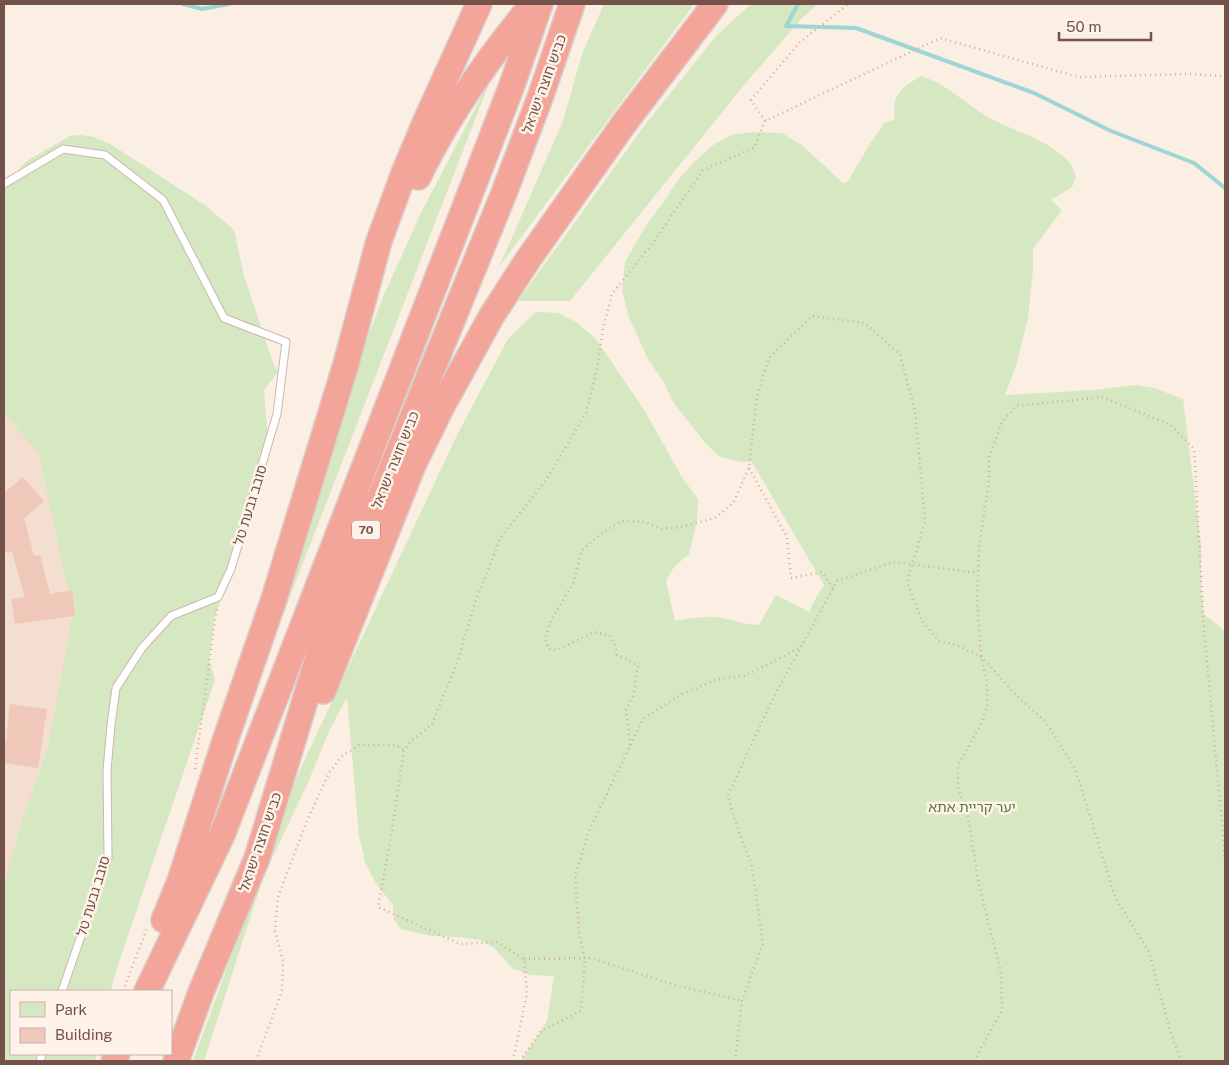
<svg xmlns="http://www.w3.org/2000/svg" width="1229" height="1065" font-family="'Public Sans','Noto Sans Hebrew',sans-serif">
<rect width="100%" height="100%" fill="#fbeee2"/>
<path fill="#f3ded0" d="M4,391L65,432L84,675L4,942Z"/>
<path fill="#d6e8c1" d="M604,4H694L499,267L563,121L582,54Z
M751,4H818L802,18L744,85L570,301H518L642,129L717,35Z
M492,76L284,612L301,547L362,351L384,295L420,215Z
M921,76C945,83 965,103 986,116C1013,132 1048,138 1070,163C1073,167 1074,173 1076,177L1072,187L1051,200L1062,210L1033,249V269L1028,318L1017,363L1005,395L1093,390L1136,385L1154,388L1183,399L1201,546V587L1204,614L1225,631V1061H521L547,1021L554,976L530,975L512,968L494,948L481,940L460,937L432,936L401,929L394,920L393,905L377,885L366,865L359,836L347,697L329,731L307,785L264,875L204,1061H193L298,774L458,433L508,339L536,312L558,313L576,322L596,339L646,413L683,479L698,499L697,520L689,554L674,567L666,581L675,621C688,619 702,616 715,617C730,618 743,625 759,625L776,595L809,612L813,603L824,585L752,462H741L720,457L706,444L673,402L663,381L648,359L628,315L622,290L625,262L647,224L665,200L677,181L694,162L713,145L731,135L754,132L782,133L803,146L843,183L848,181L868,147L885,122L895,120C891,95 901,88 921,76Z
M81,135L94,137L112,145L206,206L234,230L244,276L273,363L278,372L264,390L268,443L241,549L215,615L209,659L215,680L117,968L111,991H11V1054H97L95,1061H4V887L18,833L48,747L73,614L39,454L4,413V189L25,162L70,136Z"/>
<g fill="none" stroke-linecap="round" stroke-linejoin="round">
<path stroke="#9ed5d5" stroke-width="4" d="M183,4L202,9L229,4
M798,4L786,26L856,28L1034,93L1111,131L1194,163L1225,188"/>
</g>
<path fill="#f0c8ba" d="M23,477L44,501L24,518L34,556L40,555L50,594L72,590L75,616L15,624L11,599L25,597L12,552L6,553L4,545V493Z
M10,704L47,709L38,768L4,763V741H6Z"/>
<g fill="none" stroke-linecap="round" stroke-linejoin="round">
<g stroke="#ceb6ac" stroke-width="9">
<path id="lane" d="M4,184L63,149L105,155L163,200L224,318L286,342L277,414L231,569L218,597L171,616L142,648L116,688L111,725L107,770L108,858L62,991
M40,1061L42,1054"/>
</g>
<g stroke="#d8cfcc" stroke-width="28">
<path id="highway" d="M418,177C447,117 486,61 528,10
M323,691L413,465L441,408L491,317L527,261L623,125L715,4
M164,920L180,881L225,741L274,599L346,364L379,241L404,173L425,123L479,4
M147,991L222,835L475,181L512,85L540,4
M114,1061L117,1054
M176,1061L201,992L257,858L328,625L504,193L541,95L572,4"/>
</g>
<path stroke="#d4ab9e" stroke-width="2.5" stroke-dasharray="1 4" stroke-linecap="butt" d="M765,121L751,100L799,43L848,4
M749,468L787,537L791,578L822,572L833,588
M630,745L626,710L634,693L638,666L627,659L617,655L615,645L609,635L594,632L557,650L549,649L545,639L551,620L573,584L582,550L602,533L621,521L644,522L662,529L681,527L715,518L733,503L749,468L757,397L769,358L812,316L865,323L900,355L915,411L925,522L907,582L922,621L939,641L956,645L981,656L1016,695L1045,721L1075,768L1115,897L1149,952L1170,1031L1181,1061
M195,769L217,606
M524,959L590,958L678,986L742,1001
M123,991L147,928
M256,1061L282,991L283,961L275,931L278,897L306,823L329,773L341,757L359,745H396L404,750
M513,1061L527,993L524,959L497,942L460,944L378,907L391,837L404,750L412,740L432,724L458,660L475,603L501,537L546,480L586,413L597,369L603,329L612,294L655,240L703,170L754,148L765,121L940,38L1078,77L1189,74L1225,76
M520,1061L541,1031L581,1011L585,959L579,933L575,876L589,831L643,719L682,694L718,679L744,676L773,662L802,646
M735,1061L742,1001L763,943L752,867L735,821L728,795L773,698L837,581L893,562L978,573
M974,1061L1002,1010L1001,973L978,880L968,815L958,787V765L980,726L987,706V683L981,656L977,601L979,548L989,480V457L1002,422L1016,406L1102,397L1171,425L1194,449L1204,631L1223,833L1225,869"/>
<use href="#lane" stroke="#fff" stroke-width="7"/>
<use href="#highway" stroke="#f4a59a" stroke-width="25"/>
</g>
<g text-anchor="middle" dominant-baseline="central" stroke-width="5" stroke-linejoin="round" paint-order="stroke">
<rect fill="#fff2e8" stroke="#9c8279" stroke-width="1" x="352" y="520.5" width="28" height="19" rx="4"/>
<g font-size="12" font-weight="bold" fill="#725249">
<text x="366" y="530">70</text>
</g>
<g font-size="14" fill="#725249" stroke="#fff2e8">
<text transform="translate(544 84) rotate(-70)">כביש חוצה ישראל</text>
<text transform="translate(395 460) rotate(-68)">כביש חוצה ישראל</text>
<text transform="translate(250 505) rotate(-73)">סובב גבעת טל</text>
<text transform="translate(260 842) rotate(-71)">כביש חוצה ישראל</text>
<text transform="translate(93 896) rotate(-73)">סובב גבעת טל</text>
</g>
<g font-size="14" fill="#597842" stroke="#fff2e8">
<text x="972" y="807">יער קריית אתא</text>
</g>
</g>
<rect width="1229" height="1065" fill="none" stroke="#725249" stroke-width="10"/>
<rect x="10" y="990" width="162" height="65" fill="#fff2e8" stroke="#c7b2a8"/>
<rect x="20" y="1002" width="25" height="15" fill="#d6e8c1" stroke="#c7b2a8"/>
<text x="55" y="1015" font-size="15" fill="#725249">Park</text>
<rect x="20" y="1028" width="25" height="15" fill="#f0c8ba" stroke="#c7b2a8"/>
<text x="55" y="1040" font-size="15" fill="#725249">Building</text>
<path d="M1059 32v8h92v-8" fill="none" stroke="#725249" stroke-width="2.5"/>
<text x="1066" y="32" font-size="15" fill="#725249" stroke="#fff2e8" stroke-width="4" paint-order="stroke">50 m</text>
</svg>
